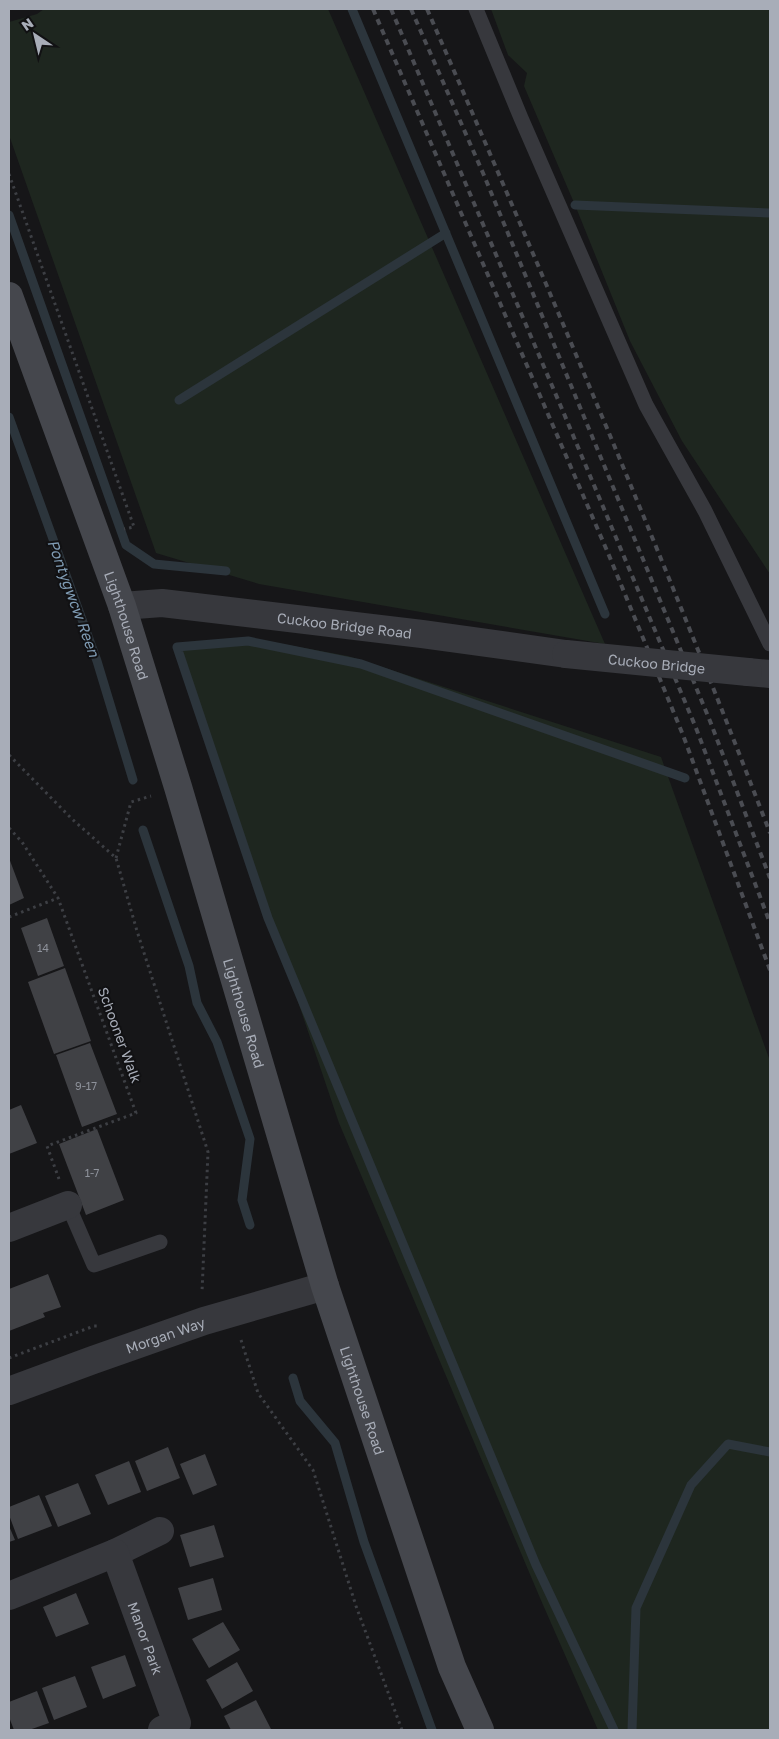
<svg xmlns="http://www.w3.org/2000/svg" width="779" height="1739" font-family="'Golos Text',sans-serif">
<rect width="100%" height="100%" fill="#161618"/>
<path fill="#1e261f" d="M44,9H328L605,644L259,584L156,553L9,135V22L37,14Z
M491,9H770V574L682,441L630,341L575,205L524,86L527,73L508,55Z
M261,640L348,656L661,757L770,1061V1730H598L540,1598L339,1123L179,650Z"/>
<g fill="none" stroke-linecap="round" stroke-linejoin="round">
<path stroke="#2c353c" stroke-width="9" d="M352,9L605,614
M575,205L770,213
M9,215L126,545L154,564L226,571
M179,400L446,233
M9,417L97,661L133,780
M143,830L189,966L197,1003L217,1042L250,1139L242,1200L250,1225
M293,1378L300,1401L335,1443L364,1542L432,1730
M614,1730L536,1565L268,918L177,647L248,641L361,664L685,778
M632,1730L636,1608L691,1485L728,1444L770,1452"/>
</g>
<path fill="#404145" d="M9,858L24,898L9,905Z
M47,918L64,966L38,976L21,928Z
M65,968L91,1041L54,1054L28,982Z
M90,1043L117,1114L82,1127L56,1055Z
M21,1105L37,1143L9,1154V1110Z
M97,1129L124,1200L86,1215L59,1144Z
M48,1274L61,1307L43,1313L45,1317L9,1331V1289Z
M168,1447L180,1478L147,1491L135,1461Z
M205,1454L217,1485L193,1495L180,1464Z
M129,1461L141,1492L108,1505L95,1475Z
M78,1483L91,1514L58,1527L45,1496Z
M39,1495L52,1526L18,1539L9,1515V1507Z
M214,1525L224,1557L190,1567L180,1535Z
M9,1526L15,1540L9,1542Z
M213,1578L222,1610L188,1620L178,1588Z
M76,1593L89,1624L56,1637L43,1607Z
M223,1622L240,1650L209,1668L192,1639Z
M125,1655L136,1686L103,1699L91,1667Z
M237,1662L253,1691L222,1709L206,1680Z
M75,1676L87,1707L54,1720L42,1688Z
M37,1691L49,1723L29,1730H14L9,1717V1702Z
M256,1700L271,1729L231,1730L224,1716Z"/>
<g fill="none" stroke-linecap="round" stroke-linejoin="round">
<path stroke="#3d3f44" stroke-width="3" stroke-dasharray="2.5 4" stroke-linecap="butt" d="M9,174L134,527L124,529
M9,755L72,819L116,858L137,931L208,1152L202,1292
M9,828L22,842L58,898L136,1113L47,1146L59,1179
M116,858L131,802L151,796
M9,917L58,898
M241,1340L258,1393L313,1470L356,1606L402,1730
M9,1358L94,1326H100"/>
<path stroke="#37383d" stroke-width="15" d="M476,9L521,118L646,405L705,511L770,644
M68,1205L94,1265L160,1242"/>
<g stroke="#37383d" stroke-width="28">
<path id="s1" d="M122,606L162,603L422,634L566,654"/>
<path d="M748,672L770,674"/>
<path d="M9,1228L68,1205"/>
<path d="M115,1553L160,1531"/>
<path id="s2" d="M9,1596L115,1553L177,1723L162,1730"/>
</g>
<path stroke="#37383d" stroke-width="28" id="s3" d="M9,1391L93,1360L204,1321L325,1286"/>
<path stroke="#45474d" stroke-width="28" id="s4" d="M9,296L122,606L178,787L325,1286L452,1667L480,1730"/>
<path stroke="#4a4c52" stroke-width="4" stroke-dasharray="6 5" stroke-linecap="butt" d="M373,9L608,553L683,735L770,970
M391,9L562,409L696,728L770,923
M411,9L483,173L710,721L770,878
M427,9C546,281 663,555 770,833"/>
<path stroke="#37383d" stroke-width="28" id="s5" d="M566,654L748,672"/>
</g>
<g text-anchor="middle" dominant-baseline="central" stroke-width="4" stroke-linejoin="round" paint-order="stroke">
<g font-size="11" fill="#8e929b">
<text x="43" y="947">14</text>
<text x="86" y="1085">9-17</text>
<text x="92" y="1172">1-7</text>
</g>
<g font-size="14" fill="#a8adb8" stroke="#111113">
<text stroke="none"><textPath href="#s1" startOffset="224">Cuckoo Bridge Road</textPath></text>
<text stroke="none"><textPath href="#s4" startOffset="350">Lighthouse Road</textPath></text>
<text stroke="none"><textPath href="#s5" startOffset="91">Cuckoo Bridge</textPath></text>
<text stroke="none"><textPath href="#s4" startOffset="755">Lighthouse Road</textPath></text>
<text transform="translate(120 1035) rotate(70)">Schooner Walk</text>
<text stroke="none"><textPath href="#s3" startOffset="166">Morgan Way</textPath></text>
<text stroke="none"><textPath href="#s4" startOffset="1160">Lighthouse Road</textPath></text>
<text stroke="none"><textPath href="#s2" startOffset="205">Manor Park</textPath></text>
</g>
<g font-size="15" font-style="italic" fill="#7f9bb3" stroke="#111113">
<text transform="translate(74 598) rotate(70)">Pontygwcw Reen</text>
</g>
</g>
<rect width="779" height="1739" fill="none" stroke="#a8adb8" stroke-width="20"/>
<g transform="translate(35 35) rotate(325)" stroke="#111113" stroke-width="4" paint-order="stroke">
<path d="M0-4L9 19L0 12L-9 19Z" fill="#a8adb8"/>
<text y="-8" font-size="14" font-weight="bold" text-anchor="middle" fill="#a8adb8">N</text>
</g>
</svg>
